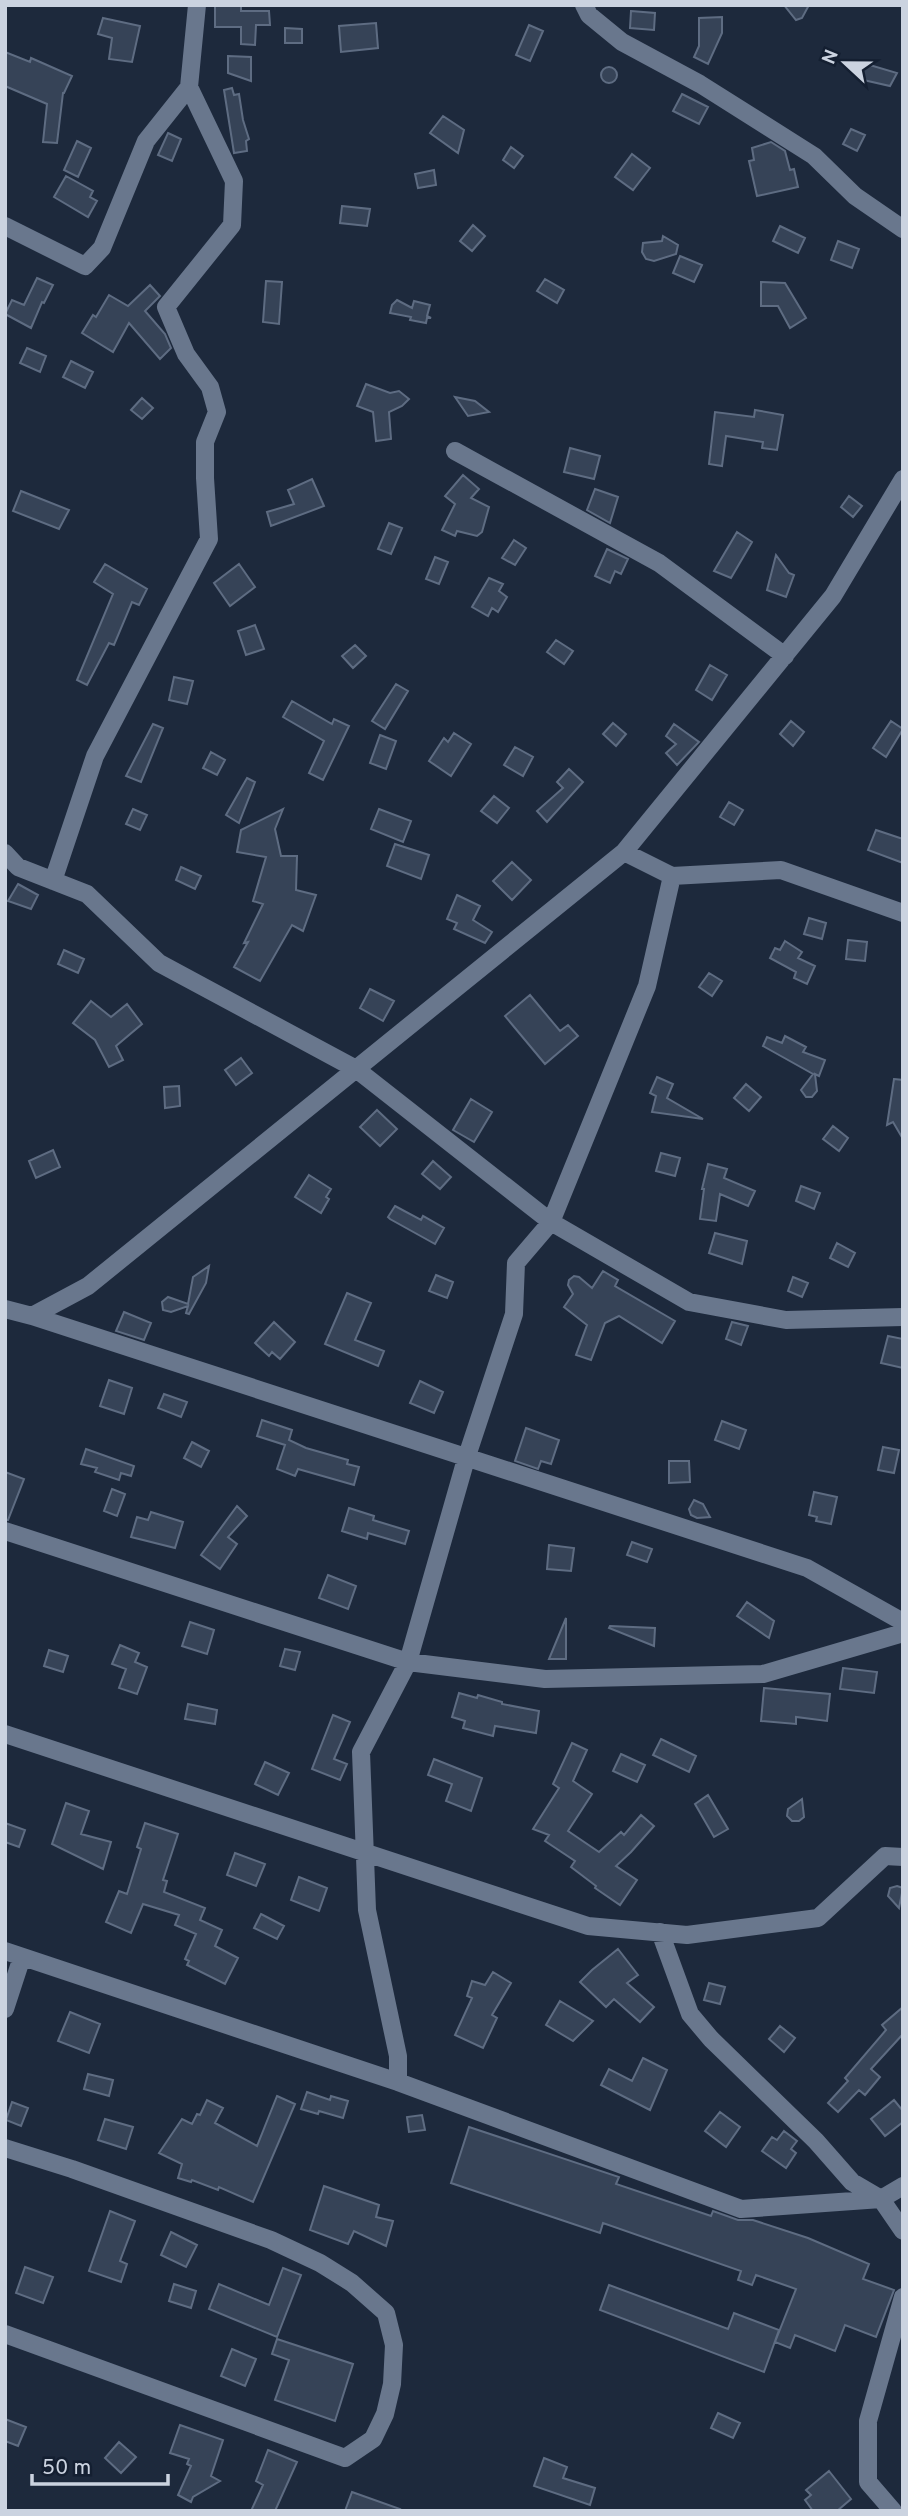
<svg xmlns="http://www.w3.org/2000/svg" width="908" height="2516" font-family="Overpass,sans-serif">
<rect width="100%" height="100%" fill="#1d293c"/>
<path fill="#364357" stroke="#5e6c82" stroke-width="2" d="M215,5H241V11H269L270,25H256L255,45L241,44V27H215Z
M784,5H809L802,18L796,20Z
M631,11L655,13L654,30L630,28Z
M722,17V33L708,64L694,57L699,46V18Z
M103,18L140,26L132,62L109,59L112,38L98,34Z
M376,23L378,48L341,52L339,26Z
M529,25L543,31L530,61L516,55Z
M285,28L302,29V43H285Z
M5,52L30,62L31,58L72,76L64,93H63L57,143L43,142L47,104L5,86Z
M228,56L251,57V81L228,73Z
M863,63L897,73L890,86L859,79Z
M601 75a8 8 0 1 1 16 0a8 8 0 1 1-16 0Z
M232,88L234,95L239,94L243,120L249,139L246,141L247,151L234,153L224,90Z
M682,94L708,107L699,124L673,111Z
M443,116L464,130L458,153L430,133Z
M851,129L865,135L857,151L843,144Z
M168,133L181,139L172,161L158,155Z
M77,141L91,148L78,177L64,170Z
M771,142L785,151L790,170L794,169L798,187L757,196L749,161L754,160L752,148Z
M511,147L523,156L514,168L503,160Z
M632,154L650,168L633,190L615,177Z
M434,170L436,185L418,188L415,174Z
M66,176L93,191L90,197L97,201L88,217L54,197Z
M342,206L370,209L367,226L340,223Z
M473,225L485,236L472,251L460,241Z
M780,226L805,238L798,253L773,241Z
M663,236L678,245L676,254L654,261L646,259L642,252L643,243L662,241Z
M838,241L859,249L852,268L831,260Z
M680,256L702,265L694,282L673,273Z
M37,278L53,285L44,303L42,302L31,328L5,314L12,300L24,305Z
M545,279L564,290L557,303L537,291Z
M266,281L282,282L279,324L263,322Z
M761,282L785,283L806,318L790,328L778,306H761Z
M150,285L160,296L145,311L165,334L171,348L160,359L129,323L113,352L82,333L93,315L96,317L109,295L128,306Z
M397,300L412,308L414,301L430,305L427,316L431,318H427L426,323L410,320L411,317L390,313L392,305Z
M27,348L46,356L40,372L20,363Z
M71,361L93,372L85,388L63,377Z
M366,384L390,393L399,391L409,399L402,406L389,412L391,439L376,441L373,412L357,406Z
M455,397L475,401L489,412L468,416Z
M142,398L153,408L142,419L131,410Z
M755,410L783,415L777,450L762,448L763,442L726,436L722,466L709,464L715,412L754,417Z
M570,448L600,456L594,479L564,472Z
M463,475L479,489L471,498L489,507L482,532L477,536L457,531L455,536L442,530L455,504L445,496Z
M312,479L324,506L271,526L267,512L294,504L288,490Z
M595,489L618,497L610,523L587,510Z
M21,491L69,510L59,529L13,511Z
M849,496L862,506L853,517L841,507Z
M389,523L402,528L391,554L378,549Z
M737,532L752,542L731,578L714,571Z
M514,540L526,548L515,565L502,558Z
M607,549L628,559L621,574L615,571L610,583L595,576Z
M776,555L789,573L794,575L786,597L767,590Z
M435,557L448,562L439,584L426,579Z
M105,564L147,589L139,605L132,602L114,645L109,643L87,685L77,680L113,594L94,582Z
M239,564L255,587L230,606L214,583Z
M489,578L503,584L499,591L507,597L498,612L492,608L488,616L472,607Z
M255,625L264,649L246,655L238,631Z
M556,640L573,651L564,664L547,652Z
M355,645L366,656L353,668L342,656Z
M710,665L727,675L712,700L696,690Z
M174,677L193,681L187,704L169,700Z
M396,684L408,691L385,729L372,721Z
M292,701L332,724L334,719L349,726L323,780L309,773L324,741L283,717Z
M791,721L804,732L793,746L780,734Z
M891,721L903,729L886,757L873,748Z
M613,723L626,734L616,746L603,734Z
M153,724L163,728L141,782L126,776Z
M674,724L699,742L677,765L666,753L676,744L666,736Z
M454,733L471,744L451,776L429,761L444,738L448,742Z
M380,735L396,741L386,769L370,763Z
M515,747L533,757L523,776L504,765Z
M211,752L225,760L217,775L203,768Z
M569,769L583,782L547,822L537,811L563,788L557,782Z
M247,778L255,782L239,823L226,815Z
M494,796L509,808L497,823L481,811Z
M729,802L743,810L734,825L720,817Z
M133,809L147,815L140,830L126,824Z
M283,809L275,829L281,856H297L296,890L316,895L303,931L292,925L260,981L234,967L248,942L244,943L263,904L253,901L266,857L237,852L241,830Z
M379,809L411,821L403,842L371,829Z
M876,830L903,839V863L868,850Z
M395,844L429,855L421,879L387,866Z
M512,862L531,880L512,900L493,881Z
M181,867L201,876L195,889L176,880Z
M18,884L38,895L31,909L8,901Z
M457,895L480,906L473,920L492,932L485,943L454,929L457,923L447,919Z
M809,918L826,923L822,939L804,934Z
M848,940L867,942L865,961L846,959Z
M785,941L802,952L798,958L815,966L807,984L794,978L796,972L770,958L775,948L780,950Z
M64,950L84,959L78,973L58,964Z
M709,973L722,981L712,996L699,987Z
M370,989L394,1001L383,1021L360,1008Z
M530,995L560,1031L568,1025L578,1036L545,1064L505,1016Z
M91,1001L111,1017L127,1004L142,1024L116,1046L123,1060L109,1067L95,1040L73,1023Z
M785,1036L806,1047L803,1052L825,1060L819,1076L815,1074L817,1091L812,1097H806L801,1090L813,1074L763,1046L767,1037L782,1043Z
M241,1058L252,1073L236,1085L225,1070Z
M657,1077L673,1084L667,1098L703,1119L652,1112L656,1096L650,1093Z
M894,1079L903,1080V1139L893,1122L887,1125Z
M746,1084L761,1097L749,1111L734,1098Z
M179,1086L180,1106L165,1108L164,1087Z
M471,1099L492,1112L474,1142L453,1130Z
M377,1110L397,1129L380,1146L360,1127Z
M833,1126L848,1138L839,1151L823,1139Z
M53,1150L60,1167L36,1178L29,1161Z
M661,1153L680,1158L675,1176L656,1171Z
M433,1161L451,1177L440,1189L422,1174Z
M708,1164L727,1169L724,1178L755,1191L748,1206L720,1194L716,1221L700,1219L704,1189H702Z
M309,1175L331,1189L326,1197L329,1199L321,1213L295,1197Z
M801,1186L820,1193L814,1209L796,1201Z
M395,1206L421,1220L423,1216L444,1228L435,1244L390,1219L388,1217Z
M715,1233L747,1241L742,1264L709,1253Z
M837,1243L855,1253L848,1267L830,1258Z
M209,1266L206,1283L189,1314L186,1313L188,1306L171,1312L163,1310L162,1302L168,1297L188,1304L193,1277Z
M603,1271L618,1280L615,1286L675,1321L662,1343L619,1316L605,1323L591,1360L576,1355L587,1325L564,1307L573,1294L568,1285L569,1280L574,1276L579,1277L592,1288Z
M436,1275L453,1282L447,1298L429,1291Z
M793,1277L808,1283L802,1297L788,1291Z
M347,1293L371,1303L355,1340L384,1351L378,1366L325,1344Z
M124,1312L151,1323L144,1340L116,1331Z
M274,1322L295,1342L280,1359L272,1352L269,1356L255,1343Z
M732,1322L748,1326L741,1345L726,1339Z
M888,1336L903,1339V1368L881,1363Z
M109,1380L132,1388L124,1414L100,1406Z
M420,1381L443,1392L434,1413L410,1403Z
M164,1394L187,1402L181,1417L158,1408Z
M262,1420L292,1430L289,1440L306,1448L348,1460L347,1464L359,1467L354,1485L298,1469L295,1476L277,1469L285,1445L257,1436Z
M722,1421L746,1430L739,1449L715,1440Z
M526,1428L559,1440L551,1464L541,1461L538,1469L515,1461Z
M192,1442L209,1451L201,1467L184,1458Z
M883,1447L899,1450L894,1473L878,1470Z
M86,1449L134,1466L131,1476L121,1473L119,1480L95,1472L97,1468L81,1464Z
M669,1461H689L690,1482L669,1483Z
M5,1472L24,1479L8,1520H5Z
M112,1489L125,1494L117,1516L104,1511Z
M814,1492L837,1497L831,1524L816,1521L817,1517L809,1515Z
M694,1500L703,1504L710,1517L697,1518L691,1515L689,1509Z
M237,1506L247,1516L228,1537L237,1544L220,1569L201,1555Z
M349,1508L374,1516L373,1520L409,1531L405,1544L368,1533L367,1539L342,1531Z
M151,1512L183,1522L175,1548L131,1537L137,1517L148,1520Z
M632,1542L652,1549L647,1562L627,1555Z
M549,1545L574,1548L571,1571L547,1569Z
M328,1575L356,1586L348,1609L319,1598Z
M747,1602L774,1621L769,1638L737,1616Z
M566,1618V1659H549Z
M190,1622L214,1630L207,1654L182,1646Z
M610,1626L655,1628L654,1646L609,1628Z
M120,1645L139,1653L135,1662L147,1667L137,1694L119,1688L126,1669L112,1664Z
M285,1649L300,1652L295,1670L280,1666Z
M49,1650L68,1656L63,1672L44,1666Z
M843,1668L877,1672L874,1693L840,1689Z
M764,1688L830,1694L827,1721L796,1717V1724L761,1721Z
M459,1693L477,1698L478,1695L502,1702V1704L539,1711L536,1733L495,1726L493,1736L463,1728L465,1721L452,1717Z
M188,1704L217,1710L215,1724L185,1719Z
M333,1715L350,1722L334,1759L347,1764L340,1780L312,1769Z
M661,1739L696,1756L689,1772L653,1755Z
M572,1743L587,1750L573,1781L592,1794L568,1831L599,1852L621,1832L624,1835L641,1815L654,1826L631,1852L616,1866L637,1880L620,1905L595,1888L596,1886L571,1867L575,1861L545,1841L549,1835L533,1829L559,1788L553,1784Z
M621,1754L645,1765L637,1782L613,1771Z
M434,1759L482,1778L471,1811L446,1801L452,1784L428,1775Z
M265,1762L289,1773L278,1795L255,1784Z
M708,1795L728,1829L714,1837L695,1804Z
M802,1799L804,1817L799,1821H792L787,1816L788,1809Z
M66,1803L89,1811L81,1834L111,1842L103,1869L52,1844Z
M5,1823L25,1830L19,1847L5,1842Z
M145,1823L178,1834L163,1880L167,1881L164,1892L205,1908L200,1920L222,1930L215,1946L238,1958L225,1984L187,1965L189,1961L185,1959L196,1934L175,1925L179,1915L143,1904L131,1933L106,1922L119,1891L127,1894L141,1849L137,1847Z
M235,1853L265,1864L256,1886L227,1875Z
M299,1877L327,1888L319,1911L291,1900Z
M897,1886L903,1888L899,1908L888,1896L890,1888Z
M261,1914L284,1926L277,1939L254,1928Z
M618,1949L638,1975L627,1983L654,2007L640,2022L614,1999L606,2007L580,1982L592,1970Z
M493,1972L511,1983L492,2015L497,2018L483,2048L455,2035L472,1998L467,1996L472,1981L485,1985Z
M709,1983L725,1987L720,2004L704,2000Z
M560,2001L593,2021L573,2041L546,2025Z
M903,2007V2034L871,2069L880,2077L865,2095L859,2090L838,2112L828,2103L848,2081L845,2078L886,2030L882,2025Z
M70,2012L100,2024L89,2053L58,2041Z
M780,2026L795,2038L784,2052L769,2039Z
M643,2058L667,2070L650,2110L601,2085L609,2069L632,2081Z
M88,2074L113,2080L109,2096L84,2089Z
M307,2092L330,2100L331,2096L348,2101L343,2118L319,2111L318,2114L301,2109Z
M277,2096L295,2104L253,2202L219,2187L218,2190L192,2180L191,2182L178,2178L182,2164L159,2153L182,2119L192,2124L197,2114L200,2115L207,2100L223,2108L215,2123L257,2146Z
M894,2100L903,2111V2122L885,2136L871,2119Z
M12,2102L28,2108L21,2126L6,2120Z
M720,2112L740,2127L726,2147L705,2131Z
M422,2115L425,2130L409,2132L407,2117Z
M105,2119L133,2127L126,2149L98,2140Z
M469,2127L619,2177L616,2184L711,2216L713,2211L738,2220H753L808,2238L869,2264L863,2279L894,2290L876,2337L845,2325L835,2351L795,2335L790,2348L775,2342L796,2289L756,2275L752,2285L738,2280L741,2271L603,2223L600,2233L451,2183Z
M784,2131L797,2141L791,2149L796,2153L786,2168L762,2151L772,2137L777,2140Z
M324,2186L379,2205L376,2217L393,2221L386,2246L354,2231L348,2244L310,2230Z
M110,2211L135,2221L120,2261L127,2264L121,2282L89,2271Z
M171,2232L197,2245L186,2267L161,2255Z
M25,2267L53,2277L43,2303L16,2293Z
M283,2268L301,2275L277,2337L209,2309L219,2284L269,2305Z
M174,2284L196,2291L191,2308L169,2301Z
M609,2285L728,2329L734,2313L779,2330L764,2372L600,2310Z
M277,2339L353,2364L335,2421L275,2400L289,2360L272,2354Z
M232,2349L256,2359L245,2386L221,2376Z
M718,2413L740,2423L733,2438L711,2428Z
M5,2419L26,2427L18,2446L5,2441Z
M180,2425L223,2440L211,2476L220,2481L193,2497L191,2502L178,2495L191,2466L187,2464L189,2459L170,2453Z
M119,2442L136,2457L121,2473L105,2458Z
M268,2450L297,2462L275,2511H251L263,2485L256,2481Z
M544,2458L567,2467L563,2478L595,2488L590,2505L534,2486Z
M829,2471L851,2499L837,2511H813L805,2500L811,2495L806,2490Z
M352,2492L400,2509L399,2511H345Z"/>
<g fill="none" stroke-linecap="round" stroke-linejoin="round">
<path stroke="#69778d" stroke-width="18" d="M584,5L589,15L622,42L700,84L814,156L855,196L903,229
M5,226L85,266L102,248L146,141L189,87
M455,451L659,563L785,656
M624,852L672,876L781,870L903,913
M5,853L18,867L87,894L159,963L356,1069L551,1222L689,1302L786,1320L903,1317
M53,881L95,756L209,539L205,478V442L217,412L210,387L186,354L166,307L232,225L234,181L189,87L197,5
M5,1309L32,1316L88,1286L624,852L833,596L903,479
M32,1316L807,1568L903,1622
M5,1531L408,1662L545,1679L763,1674L903,1633
M5,1734L588,1926L687,1935L818,1918L885,1856L903,1857
M660,1932L690,2014L711,2039L816,2141L852,2182L881,2199L903,2231
M5,1951L398,2082L741,2209L881,2199L903,2186
M5,2009L22,1957
M398,2082V2056L367,1910L361,1752L408,1662L466,1459L514,1314L516,1263L551,1222L647,986L672,876
M5,2148L72,2169L271,2240L320,2263L352,2283L386,2313L394,2345L392,2384L385,2414L373,2439L345,2458L5,2334
M893,2511L868,2482V2421L903,2297"/>
</g>
<rect width="908" height="2516" fill="none" stroke="#cbd3e0" stroke-width="14"/>
<g transform="translate(845 63) rotate(292)" stroke="#141f31" stroke-width="5" paint-order="stroke">
<path d="M0-5L12 26L0 18L-12 26Z" fill="#cbd3e0"/>
<text y="-10" font-size="19" font-weight="bold" text-anchor="middle" fill="#cbd3e0">N</text>
</g>
<path d="M32 2474v10h136v-10" fill="none" stroke="#cbd3e0" stroke-width="3.5"/>
<text x="42" y="2474" font-size="21" fill="#cbd3e0" stroke="#141f31" stroke-width="5" paint-order="stroke">50 m</text>
</svg>
